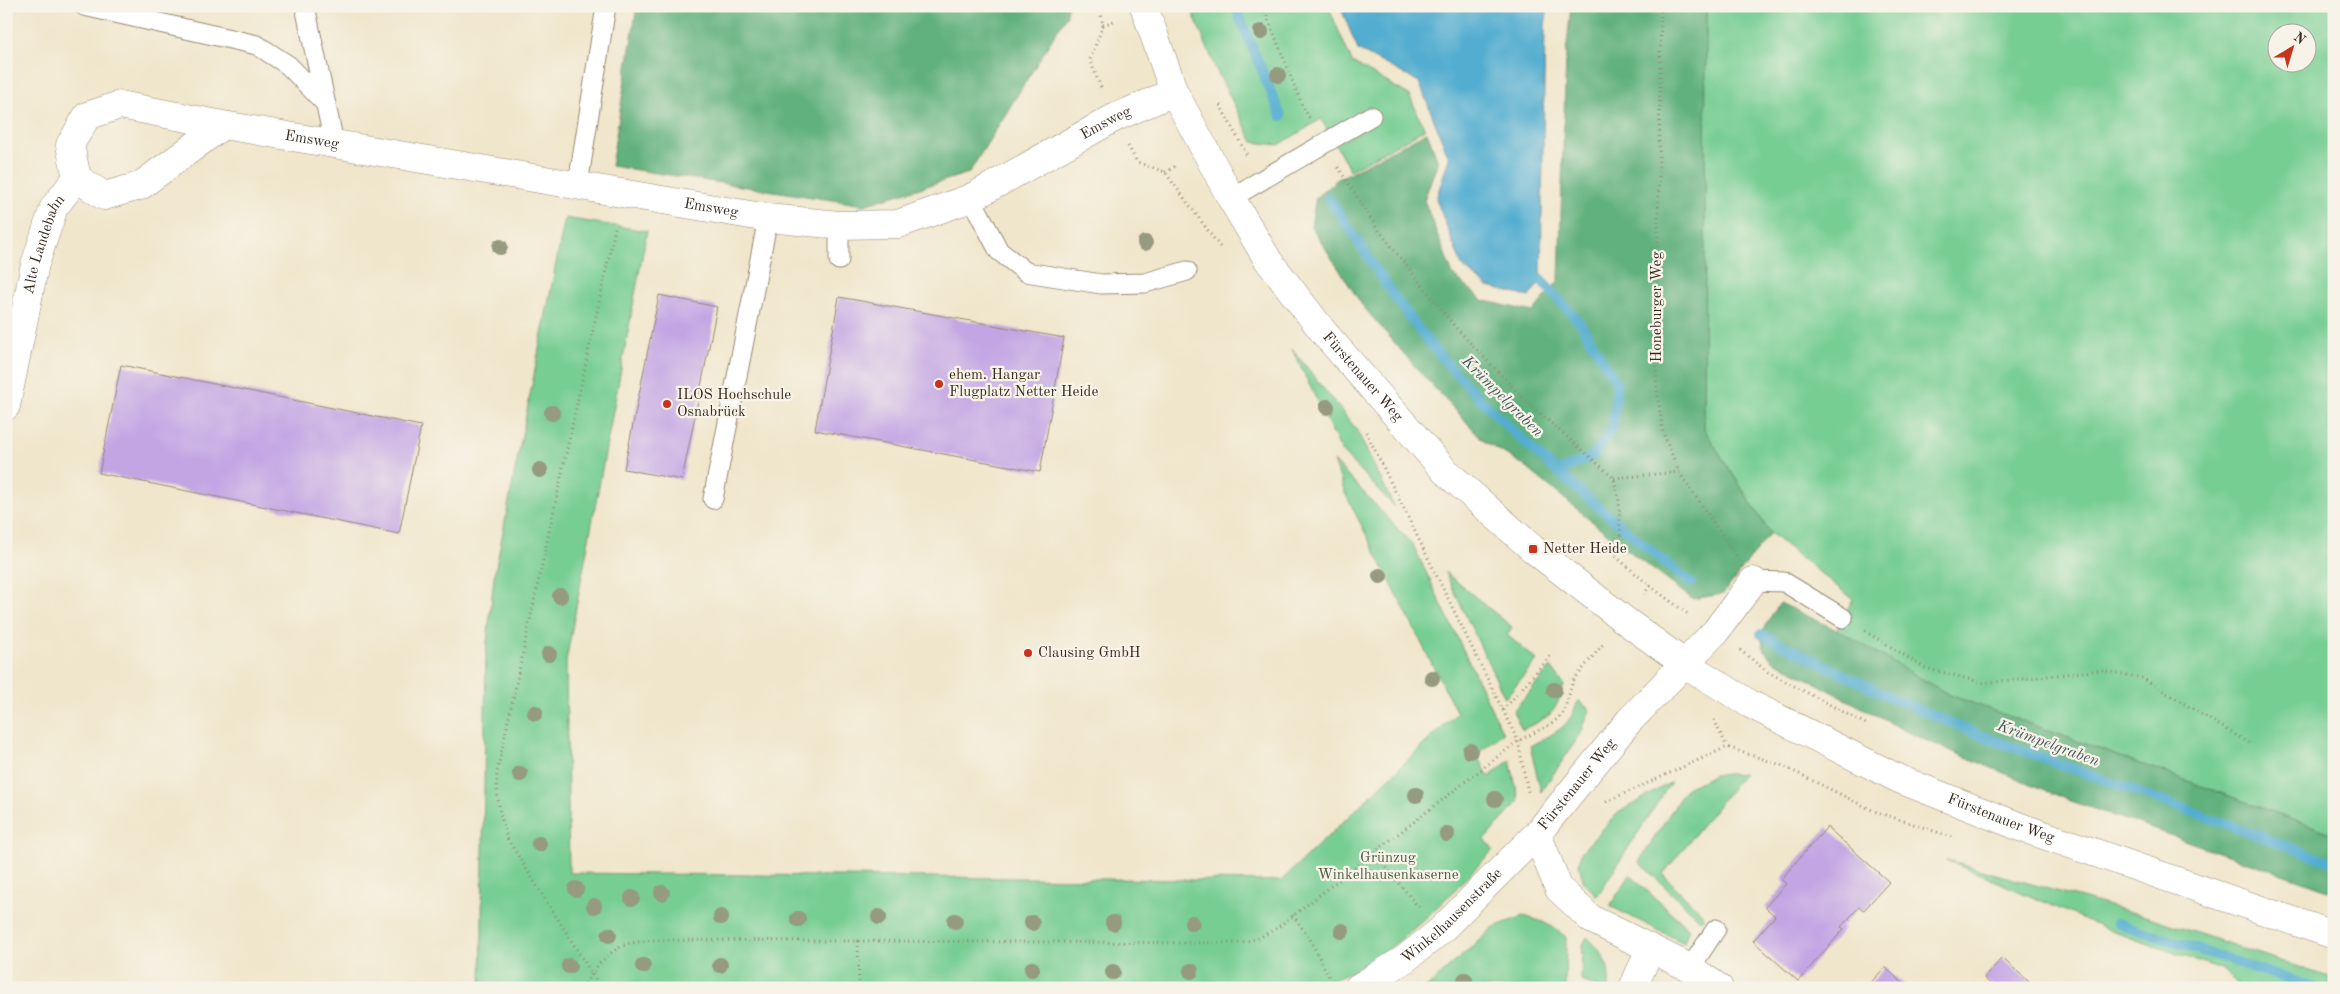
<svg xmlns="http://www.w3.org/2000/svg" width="2340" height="994" font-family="'Old Standard TT',serif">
<rect width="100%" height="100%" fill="#f7f3e8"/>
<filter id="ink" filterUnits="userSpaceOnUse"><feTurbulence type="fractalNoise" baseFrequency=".02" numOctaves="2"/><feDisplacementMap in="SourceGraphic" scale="10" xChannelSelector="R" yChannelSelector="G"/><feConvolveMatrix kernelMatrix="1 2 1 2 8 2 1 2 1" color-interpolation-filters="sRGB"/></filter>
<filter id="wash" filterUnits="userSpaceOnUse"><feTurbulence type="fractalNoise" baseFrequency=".0096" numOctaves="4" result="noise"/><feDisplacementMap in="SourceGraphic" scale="20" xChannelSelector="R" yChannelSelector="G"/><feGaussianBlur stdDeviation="1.12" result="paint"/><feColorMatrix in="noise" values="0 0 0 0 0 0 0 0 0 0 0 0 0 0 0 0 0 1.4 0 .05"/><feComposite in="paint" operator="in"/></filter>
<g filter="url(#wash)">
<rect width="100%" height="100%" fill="#f0e6cb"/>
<path fill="#77ce93" stroke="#597c58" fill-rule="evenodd" d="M1190,6H1328L1352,62L1409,95L1425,129L1350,170L1321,119L1279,145L1253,142L1216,69Z
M1706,6H2334V834L1950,695L1837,630L1853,599L1770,533L1704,429ZM2278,32H2308V62H2278Z
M565,218L647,231L566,661L569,873L1281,881L1457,713L1345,493L1334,461L1413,545L1503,733L1477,754L1489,777L1510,760L1519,801L1485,839L1493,850C1441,903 1384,971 1307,988H481L486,652L494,577Z
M1292,349L1356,429L1394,506L1342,452Z
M1445,572L1512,627L1507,635L1537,660L1505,698Z
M1551,667L1564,685C1554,717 1551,715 1522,730L1513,711Z
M1578,700L1590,710L1580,735L1541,792L1530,746C1555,732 1569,730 1578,700Z
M1744,773L1663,874L1705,917L1700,920L1639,862L1686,788L1714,775Z
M1671,782L1597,896L1584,882L1579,866L1581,852L1618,813Z
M1946,860L2152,918L2334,979V988H2242L2221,969L2114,932Z
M1630,875L1689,929L1684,943L1610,906Z
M1523,916L1547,923L1566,937L1565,988H1426L1494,927Z
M1587,937C1605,954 1610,964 1609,988H1598L1581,980L1582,946Z"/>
<path fill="#61b17d" stroke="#4e6e4e" d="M637,6H1067V15L969,173L864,205L611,166Z
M1571,6H1706L1704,429L1770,533L1723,594L1692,599L1621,545L1522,464L1485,442L1418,370L1362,305L1311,226L1316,197L1338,179L1427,132L1438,161L1424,200L1453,275L1482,300L1533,312L1559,280L1566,54Z
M1780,603L1837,630L1950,695L2334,834V892L2071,801L1913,735L1771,659C1752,635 1766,625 1780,603Z"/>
<path fill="#52add0" stroke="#466c77" d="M1340,6H1548L1545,26L1541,280L1529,297L1488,287L1462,266L1436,199L1449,158L1419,82L1358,50Z"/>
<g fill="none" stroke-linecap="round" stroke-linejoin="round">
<path stroke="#52add0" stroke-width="10" d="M1235,6L1281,116
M1329,198C1366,253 1400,310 1443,359C1517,443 1605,513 1691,583
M1541,280L1580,323L1617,384L1613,428L1594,455L1558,472
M1761,634L1890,697L1982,736L2334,863
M2117,923L2315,988"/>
</g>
<g id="blocks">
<path fill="#c3a5e4" d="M659,295L717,307L682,480L624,469Z
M839,297L1064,338L1040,472L815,430Z
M121,365L421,426L399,534L99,473Z
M1827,827L1889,882L1864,910L1859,907L1841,927L1844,929L1798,981L1753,941L1775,916L1765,907L1786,884L1781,879Z
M2002,958L2036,988H1995L1984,978Z
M1885,967L1908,988H1866Z"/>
</g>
</g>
<g filter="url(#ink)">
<use href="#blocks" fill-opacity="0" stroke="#968874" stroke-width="1"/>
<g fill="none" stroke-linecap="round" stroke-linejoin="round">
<g stroke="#968874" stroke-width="21">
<path id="lane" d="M84,6L257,45L288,65L326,104
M305,6L334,143
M578,184L606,6
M971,198L999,251L1026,272L1101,284L1145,283L1187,271
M1231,198L1371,116
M839,225V260
M713,499L768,218
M1753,581L1784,582L1843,618
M1690,968L1716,929"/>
</g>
<g stroke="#968874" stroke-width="29">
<g id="street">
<path id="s1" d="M223,125L140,186L104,196L77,178L70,145L87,116L120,105L223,125L768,218L839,225L898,224L971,198L1114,118L1174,92"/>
<path id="s2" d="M6,406L35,264L54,207L77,178"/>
<path d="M1537,834L1559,889L1591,919L1690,968L1719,988"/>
<path id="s3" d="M1358,988L1405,959L1439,932L1537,834L1629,721L1716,631L1753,581"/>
<path d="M1633,988L1650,949"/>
</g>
</g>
<g stroke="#968874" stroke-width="29">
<g id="secondary">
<path id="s4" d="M1144,6L1174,92L1231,198L1268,260L1325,334L1445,471L1533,549L1623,619L1685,664L1750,704L1899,779L2023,828L2334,935"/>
</g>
</g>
<path stroke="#968874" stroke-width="3" stroke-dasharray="1 4" stroke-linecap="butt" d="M1099,6L1103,25L1090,60L1101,88
M1263,6L1302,105L1311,121
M1661,6L1656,382L1663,433L1679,472L1736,556
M1103,25L1114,21
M1220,105L1248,157
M1128,146L1137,162L1165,172L1220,247
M1338,167L1376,227L1456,328L1528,403L1614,478L1619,501L1621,545L1614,555L1650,586L1644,594
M1165,172L1178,165
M1366,432L1518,741L1528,792
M1614,478L1679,472
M1650,586L1688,614
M1865,631L1925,668L1984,683L2102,670L2142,678L2252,745
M1740,650L1768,672L1868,725
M1503,710L1551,655
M1714,720L1727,747
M1606,802L1727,747L1781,765L1874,811L1952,837
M1374,852L1419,908
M1293,915L1310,939L1329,977
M858,941L859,988
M583,988C592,970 608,951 627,944C634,942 643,942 651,940L1236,943L1257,939L1277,928L1518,741L1553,723L1564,712L1573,681L1603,644
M601,988L508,840C500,817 496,797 497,772L616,224"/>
<use href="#lane" stroke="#fff" stroke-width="19"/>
<use href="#street" stroke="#fff" stroke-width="28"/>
<use href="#secondary" stroke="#fff" stroke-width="28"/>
</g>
<g fill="#969a7f">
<circle cx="1261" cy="32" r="8"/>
<circle cx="1278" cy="75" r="8"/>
<circle cx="1145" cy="243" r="8"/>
<circle cx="500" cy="247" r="8"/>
<circle cx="1327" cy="407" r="8"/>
<circle cx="552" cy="413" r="8"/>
<circle cx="540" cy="470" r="8"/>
<circle cx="1380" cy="576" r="8"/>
<circle cx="560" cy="596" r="8"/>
<circle cx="549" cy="654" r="8"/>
<circle cx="1432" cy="678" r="8"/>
<circle cx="1554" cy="690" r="8"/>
<circle cx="535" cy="713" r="8"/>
<circle cx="1470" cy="751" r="8"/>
<circle cx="520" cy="774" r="8"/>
<circle cx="1416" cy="795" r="8"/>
<circle cx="1495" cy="799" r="8"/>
<circle cx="1447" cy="834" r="8"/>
<circle cx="539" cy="844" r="8"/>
<circle cx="576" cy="889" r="8"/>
<circle cx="662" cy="893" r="8"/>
<circle cx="632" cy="898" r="8"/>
<circle cx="594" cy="906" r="8"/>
<circle cx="721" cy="917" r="8"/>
<circle cx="879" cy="917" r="8"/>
<circle cx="798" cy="919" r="8"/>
<circle cx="955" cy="921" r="8"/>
<circle cx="1032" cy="923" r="8"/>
<circle cx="1113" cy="923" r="8"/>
<circle cx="1192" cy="923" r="8"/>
<circle cx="1342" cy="931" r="8"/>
<circle cx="609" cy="935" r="8"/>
<circle cx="720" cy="965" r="8"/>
<circle cx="569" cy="966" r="8"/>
<circle cx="643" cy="966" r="8"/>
<circle cx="1032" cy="969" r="8"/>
<circle cx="1191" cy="971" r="8"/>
<circle cx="1113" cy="972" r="8"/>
<circle cx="1465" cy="980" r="8"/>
</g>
</g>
<g fill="#c8321e" stroke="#f7f3e8" stroke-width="2">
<circle cx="939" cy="384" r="5"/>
<circle cx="667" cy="404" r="5"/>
<rect x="1528" y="544" width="10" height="10" rx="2.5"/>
<circle cx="1028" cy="653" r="5"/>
</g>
<g text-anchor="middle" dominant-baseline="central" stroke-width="4.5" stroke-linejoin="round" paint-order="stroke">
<g font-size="15" fill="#3b2a1e" stroke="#f7f3e8">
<text stroke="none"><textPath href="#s1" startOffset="1295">Emsweg</textPath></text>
<text stroke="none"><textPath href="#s1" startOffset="470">Emsweg</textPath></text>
<text stroke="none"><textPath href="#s1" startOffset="875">Emsweg</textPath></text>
<text stroke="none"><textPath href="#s2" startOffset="166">Alte Landebahn</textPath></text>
<text transform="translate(1657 307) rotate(-90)">Honeburger Weg</text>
<text stroke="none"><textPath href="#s4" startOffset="434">Fürstenauer Weg</textPath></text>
<text stroke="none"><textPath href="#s3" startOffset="301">Fürstenauer Weg</textPath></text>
<text stroke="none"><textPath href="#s4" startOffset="1220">Fürstenauer Weg</textPath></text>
<text stroke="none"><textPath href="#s3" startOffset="119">Winkelhausenstraße</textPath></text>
</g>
<g font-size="15" fill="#3b2a1e" stroke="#f7f3e8" text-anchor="start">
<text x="949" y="375">ehem. Hangar<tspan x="949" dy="17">Flugplatz Netter Heide</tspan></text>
<text x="677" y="395">ILOS Hochschule<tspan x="677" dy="17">Osnabrück</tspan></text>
<text x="1543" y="549">Netter Heide</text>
<text x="1038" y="653">Clausing GmbH</text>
</g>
<g font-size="15" fill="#4d5b41" stroke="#f7f3e8">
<text x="1388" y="858">Grünzug<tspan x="1388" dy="17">Winkelhausenkaserne</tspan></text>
</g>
<g font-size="16" font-style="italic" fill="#43585c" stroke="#f7f3e8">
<text transform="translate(1502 397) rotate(45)">Krümpelgraben</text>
<text transform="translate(2048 744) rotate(20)">Krümpelgraben</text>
</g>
</g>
<rect width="2340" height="994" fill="none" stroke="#f7f3e8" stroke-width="25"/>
<g transform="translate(2292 48) rotate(38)"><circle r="24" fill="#f7f3e8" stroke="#aca397"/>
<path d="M0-4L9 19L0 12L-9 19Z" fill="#c8321e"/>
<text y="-8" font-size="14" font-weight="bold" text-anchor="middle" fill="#3b2a1e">N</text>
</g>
</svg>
